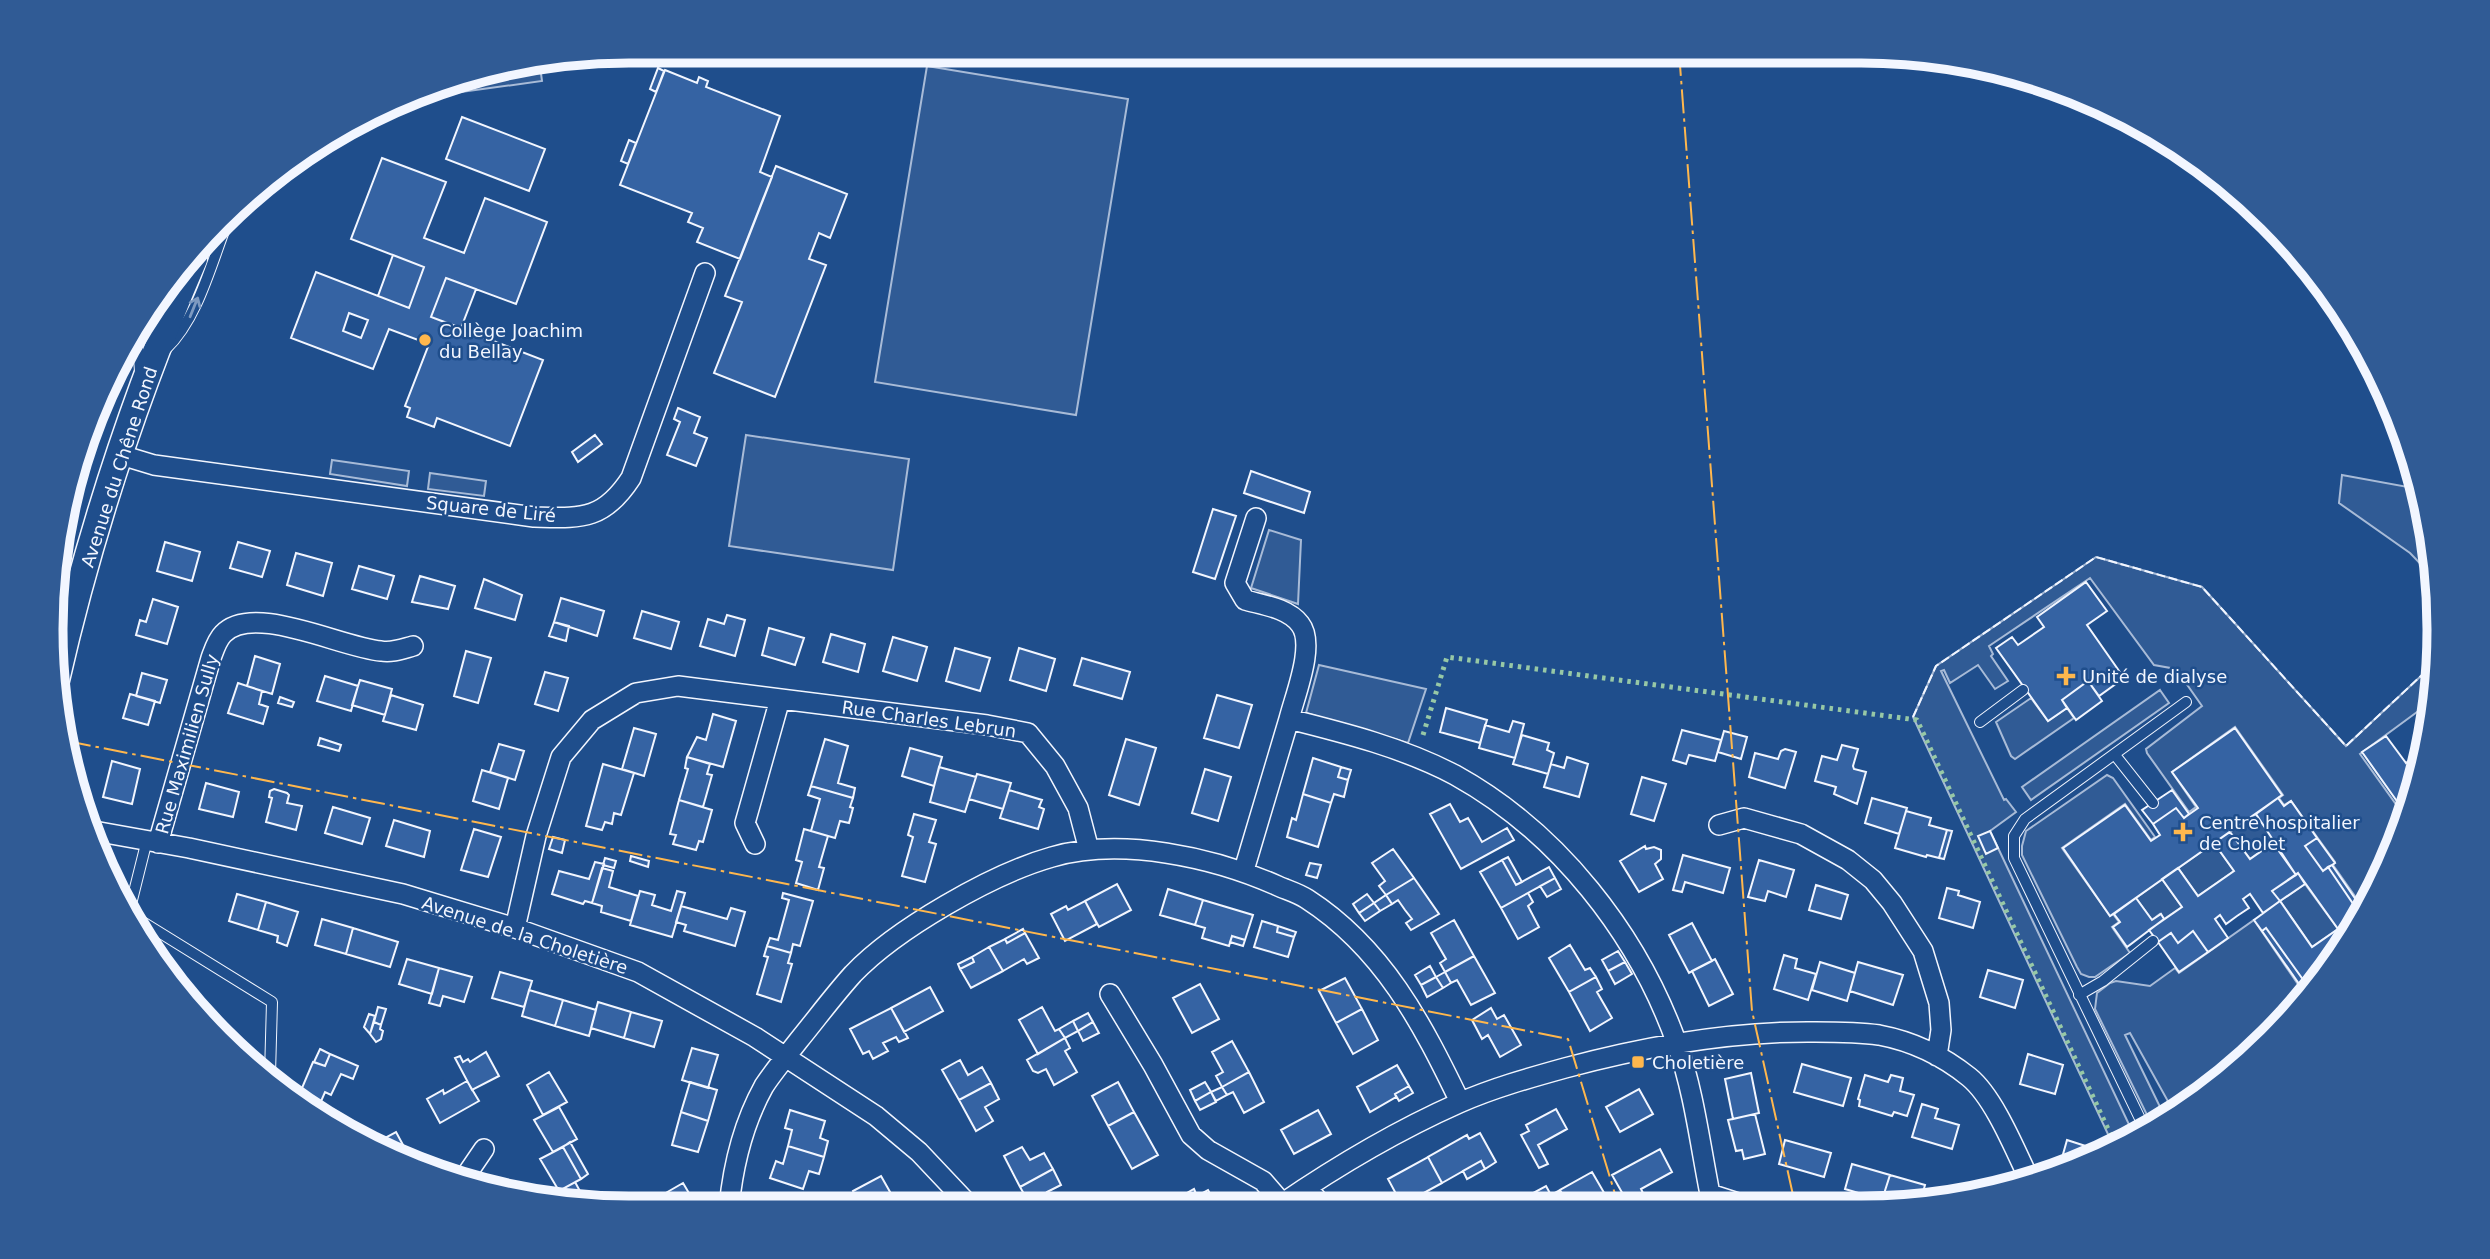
<svg xmlns="http://www.w3.org/2000/svg" width="2490" height="1259" font-family="'DejaVu Sans',sans-serif">
<rect width="100%" height="100%" fill="#1f4e8c"/>
<path fill="#305b95" stroke="#a8bbd7" stroke-width="2" d="M540,66L542,81L410,99L443,82Z
M927,66L1128,99L1076,415L875,382Z
M746,435L909,459L893,570L729,546Z
M332,460L409,471L407,486L330,474Z
M430,473L486,481L484,496L428,489Z
M2342,475L2419,489L2434,554L2435,579L2410,553L2339,503Z
M1269,530L1301,540L1298,604L1251,588Z
M2096,557L2202,587L2346,746L2438,660V667L2432,701L2360,754L2405,817L2380,885L2364,909L2333,865L2335,862L2291,801L2284,805L2279,798L2283,795L2235,727L2172,772L2196,807L2189,812L2147,753L2146,749L2202,706L2176,669L2154,665L2090,578L1989,646L1993,654L1991,656L2008,681L1995,689L1978,665L1950,683L1944,670L1941,671L2004,800L2006,799L2016,812L1990,831L2134,1135L2113,1145L1913,717L1936,666Z
M1319,665L1426,689L1408,743L1306,713Z
M2160,690L2169,703L2031,800L2022,787Z
M2031,698L2048,721L2067,708L2074,718L2015,759L2011,756L1996,722Z
M2107,775L2113,778L2155,837L2151,840L2125,804L2062,848L2110,916L2113,914L2119,922L2112,927L2130,953L2095,977H2089L2081,974L2077,967L2022,855V846L2026,831Z
M2256,814L2275,841L2250,859L2230,832Z
M2214,843L2234,871L2198,896L2178,868Z
M2162,879L2182,907L2164,919L2160,914L2152,920L2136,898Z
M2305,884L2338,929L2312,947L2280,901Z
M2254,920L2306,996L2296,1011L2182,1110L2175,1114L2130,1033L2125,1035L2163,1113L2149,1119L2095,1009L2097,993L2110,983L2116,981L2150,986L2175,968L2179,973Z"/>
<path fill="#3563a3" stroke="#f2f6ff" stroke-width="2" fill-rule="evenodd" d="M658,68L664,71L656,92L650,89Z
M665,70L697,83L699,77L708,81L706,87L780,116L760,172L772,177L740,259L697,242L703,228L688,222L692,213L620,185Z
M462,117L545,149L529,191L446,159Z
M629,140L636,143L628,164L621,161Z
M382,158L446,182L424,238L464,253L485,198L547,222L516,304L446,278L431,317L543,360L510,446L437,418L434,427L407,417L410,408L405,406L429,344L389,329L373,369L291,338L316,272L409,308L424,267L351,239ZM349,313L368,320L361,338L343,331Z
M776,166L847,194L830,238L819,233L809,259L826,265L775,397L714,373L742,302L725,296Z
M393,255L424,267L409,308L378,296Z
M446,278L476,289L461,328L431,317Z
M678,408L700,417L694,433L707,438L696,466L667,455L680,422L674,419Z
M595,435L602,444L578,462L572,452Z
M1251,471L1310,492L1304,513L1244,493Z
M1213,509L1236,516L1215,579L1193,572Z
M165,542L200,552L192,581L157,571Z
M238,542L270,551L262,577L230,568Z
M296,553L332,563L323,596L287,585Z
M359,566L394,576L387,599L352,589Z
M420,576L455,586L448,609L412,602Z
M484,579L522,595L515,620L475,608Z
M2086,582L2107,611L2087,625L2124,678L2099,696L2088,681L2062,700L2067,708L2048,721L1996,648L2012,637L2018,645L2044,627L2037,617Z
M561,598L604,611L597,636L554,622Z
M153,599L178,607L167,644L136,635L140,620L146,622Z
M642,611L679,622L671,649L634,638Z
M727,615L745,620L735,656L700,646L708,619L724,624Z
M554,622L569,626L566,641L549,636Z
M769,628L804,638L795,665L762,655Z
M831,634L865,644L858,672L823,662Z
M893,637L927,647L917,681L883,671Z
M955,648L990,658L980,691L946,681Z
M1019,648L1055,659L1046,691L1010,680Z
M466,651L491,658L478,703L454,696Z
M255,656L280,664L272,694L247,686Z
M1082,658L1130,672L1122,699L1074,685Z
M545,672L568,678L558,711L535,704Z
M142,673L167,680L160,703L136,696Z
M325,676L358,686L351,711L317,701Z
M360,680L392,689L385,715L352,705Z
M2088,681L2102,701L2076,720L2062,700Z
M238,683L262,691L259,704L268,707L263,724L228,713Z
M130,694L155,701L148,725L123,718Z
M391,695L423,705L416,730L383,721Z
M1217,695L1252,705L1239,748L1204,738Z
M280,697L294,702L292,707L278,703Z
M1446,708L1487,720L1480,743L1440,732Z
M713,714L736,721L723,767L687,757L697,737L706,740Z
M1513,721L1524,724L1515,758L1479,748L1485,725L1509,732Z
M634,728L656,734L644,776L622,769Z
M2235,728L2282,795L2110,916L2063,848L2125,805L2151,841L2160,835L2153,824L2176,808L2184,818L2198,808L2172,772Z
M1682,730L1721,740L1715,761L1689,755L1686,764L1673,760Z
M1724,731L1747,737L1741,759L1718,752Z
M1522,735L1549,743L1547,750L1554,753L1548,774L1513,764Z
M2386,736L2406,763L2421,752L2423,756L2420,779L2406,814L2362,752Z
M320,738L341,745L339,751L318,745Z
M825,739L848,746L838,783L855,788L853,798L811,786Z
M1126,739L1156,748L1139,805L1109,795Z
M499,744L524,751L515,780L490,772Z
M1842,745L1858,749L1853,766L1854,769L1866,772L1857,804L1834,794L1836,787L1815,781L1822,756L1837,760Z
M910,748L942,757L934,786L902,776Z
M1785,749L1796,752L1785,788L1749,777L1755,753L1778,759L1781,751Z
M687,757L710,764L707,774L712,775L703,807L679,800L688,769L685,768Z
M1567,757L1588,764L1579,797L1544,787L1551,764L1564,768Z
M1313,758L1341,767L1338,777L1348,780L1344,797L1334,794L1331,803L1303,794Z
M112,761L140,769L132,804L103,797Z
M603,764L634,773L621,815L614,813L612,824L605,822L602,830L586,826Z
M939,767L976,777L965,812L930,802Z
M1341,767L1351,770L1348,780L1338,777Z
M1205,769L1231,777L1218,821L1192,813Z
M482,770L508,778L499,809L473,801Z
M977,774L1011,783L1003,809L969,799Z
M1642,777L1666,784L1654,821L1631,814Z
M206,783L239,792L233,817L199,809Z
M811,786L853,798L850,807L853,808L849,823L840,821L835,838L811,831L820,799L808,795Z
M274,789L287,793L289,795L287,803L302,806L296,830L266,822L272,798L269,797L270,791Z
M1009,790L1042,800L1039,807L1044,809L1038,829L1000,818Z
M2172,790L2189,814L2184,818L2176,808L2153,824L2142,810Z
M1303,794L1331,803L1318,847L1287,837L1292,818L1296,820Z
M1872,798L1907,808L1899,834L1865,823Z
M2278,798L2284,806L2291,801L2317,838L2305,846L2323,871L2328,867L2360,914L2307,995L2304,991L2309,988L2266,928L2262,931L2254,920L2280,901L2312,947L2338,929L2298,873L2296,875L2256,814Z
M679,800L712,810L703,842L699,841L696,850L673,844L676,835L670,834Z
M1450,804L1460,822L1468,818L1482,842L1507,828L1514,840L1461,869L1430,814Z
M333,807L370,818L362,844L325,833Z
M1906,811L1931,818L1929,825L1947,830L1939,858L1927,855L1926,857L1895,848Z
M914,814L936,820L929,842L936,844L925,882L902,876L913,837L908,835Z
M394,820L430,831L424,857L386,846Z
M474,829L501,837L488,877L461,870Z
M804,829L828,836L819,867L824,868L818,890L796,883L802,862L796,860Z
M1947,830L1952,831L1944,859L1939,858Z
M1990,831L1998,848L1986,854L1978,836Z
M2230,832L2250,859L2273,843L2296,875L2272,891L2280,901L2263,913L2250,894L2243,899L2249,908L2237,916L2226,924L2220,915L2215,919L2228,938L2208,952L2193,931L2178,943L2171,933L2158,942L2149,930L2182,907L2162,879L2178,868L2198,896L2234,871L2214,843Z
M553,837L565,840L562,853L549,849Z
M2317,838L2335,863L2323,871L2305,846Z
M1645,846L1646,849L1654,847L1661,850V859L1655,864L1663,879L1639,892L1620,861Z
M1393,849L1414,878L1386,895L1379,886L1385,881L1372,863Z
M1683,855L1730,868L1723,893L1685,882L1682,892L1673,890Z
M631,856L649,861L648,867L630,861Z
M1508,857L1522,882L1516,885L1502,860Z
M605,858L616,861L614,868L603,865Z
M1502,860L1516,885L1549,867L1555,878L1501,908L1480,872Z
M1759,860L1794,870L1786,897L1768,891L1765,901L1748,897Z
M595,862L604,864L592,903L585,901L583,904L552,894L559,871L589,879Z
M1310,863L1321,865L1317,878L1306,875Z
M2332,865L2363,910L2360,914L2328,867Z
M602,868L613,871L609,887L638,896L631,921L601,912L602,906L592,903Z
M2298,873L2305,884L2280,901L2272,891Z
M1414,878L1439,914L1411,930L1406,923L1412,919L1405,910L1398,900L1392,904L1386,895Z
M1555,878L1561,889L1547,897L1540,886Z
M1117,884L1131,910L1099,927L1085,901Z
M1816,885L1848,895L1841,919L1809,910Z
M1947,888L1959,891L1958,895L1980,902L1973,928L1939,918Z
M1168,889L1203,900L1195,925L1160,915Z
M640,891L655,895L652,905L671,911L677,891L685,893L672,937L630,925Z
M783,893L813,901L800,946L793,944L791,953L767,946L770,938L778,940L789,900L782,898Z
M1528,893L1533,902L1528,906L1539,927L1518,939L1501,908Z
M237,894L266,902L258,930L229,921Z
M1367,894L1374,903L1359,913L1353,904Z
M1386,895L1392,904L1380,911L1374,903Z
M2136,898L2152,920L2161,914L2164,919L2127,947L2113,927L2120,922L2114,914Z
M1203,900L1253,915L1245,940L1232,936L1229,946L1202,938L1205,928L1195,925Z
M1085,901L1097,924L1065,941L1051,914L1066,906L1068,910Z
M266,902L298,912L287,946L277,942L278,936L258,930Z
M1374,903L1380,911L1365,921L1359,913Z
M681,906L727,919L731,908L745,912L735,946L684,931L686,925L676,922Z
M322,919L353,928L346,954L315,945Z
M1454,920L1474,956L1445,972L1440,963L1446,959L1431,933Z
M1262,921L1278,926L1277,932L1294,937L1288,957L1254,947Z
M1692,923L1712,961L1689,973L1669,935Z
M1278,926L1296,932L1294,937L1277,932Z
M353,928L398,942L390,967L346,954Z
M2266,928L2309,988L2304,991L2262,931Z
M1023,929L1025,933L1007,943L1005,939Z
M2193,931L2208,952L2179,972L2158,942L2171,933L2178,943Z
M1025,933L1039,958L1027,964L1024,959L1003,971L989,947L1005,939L1007,943Z
M1232,936L1245,940L1243,946L1230,942Z
M1570,945L1585,970L1590,968L1596,977L1569,992L1549,958Z
M767,946L791,953L788,963L792,964L781,1002L757,994L768,957L764,956Z
M989,947L1003,971L971,988L960,969L974,962L972,957Z
M1618,951L1625,962L1608,971L1602,960Z
M1784,955L1797,959L1795,968L1816,974L1808,1000L1774,989Z
M1474,956L1495,993L1471,1005L1457,980L1451,983L1445,972Z
M972,957L974,962L960,969L958,964Z
M407,959L439,968L432,994L399,984Z
M1715,959L1733,994L1709,1006L1692,971Z
M1625,962L1632,974L1615,984L1608,971Z
M1820,962L1855,973L1847,1001L1812,990Z
M1858,962L1903,975L1893,1005L1850,991Z
M1430,966L1436,977L1421,985L1415,975Z
M439,968L472,977L464,1002L443,996L440,1006L429,1003Z
M1988,970L2023,980L2015,1008L1980,997Z
M500,972L532,981L524,1007L492,998Z
M1445,972L1451,983L1443,988L1436,977Z
M1436,977L1443,988L1427,997L1421,985Z
M1596,977L1602,989L1597,992L1612,1018L1590,1031L1569,992Z
M1345,978L1362,1009L1336,1023L1319,991Z
M1200,984L1219,1019L1192,1033L1173,998Z
M930,987L943,1011L904,1032L891,1008Z
M529,990L563,1000L555,1026L522,1016Z
M563,1000L596,1010L589,1036L555,1026Z
M598,1002L631,1012L624,1038L591,1028Z
M378,1007L386,1009L381,1025L374,1022Z
M1042,1007L1055,1031L1059,1029L1065,1038L1038,1054L1019,1020Z
M891,1008L908,1038L899,1042L896,1037L883,1043L888,1051L873,1059L869,1051L863,1054L850,1029Z
M1491,1008L1497,1019L1504,1015L1521,1045L1500,1057L1488,1035L1482,1039L1472,1020Z
M1362,1009L1378,1040L1353,1054L1336,1023Z
M631,1012L662,1021L654,1047L624,1038Z
M1088,1013L1093,1022L1078,1031L1073,1021Z
M369,1014L375,1016L370,1034L364,1027Z
M1073,1021L1078,1031L1065,1038L1059,1029Z
M374,1022L381,1025L380,1029L383,1031L381,1039L376,1042L370,1034Z
M1093,1022L1099,1033L1083,1041L1078,1031Z
M1065,1038L1070,1048L1065,1051L1077,1072L1054,1085L1046,1069L1038,1073L1033,1071L1027,1060Z
M1232,1041L1249,1072L1222,1087L1216,1076L1223,1072L1212,1052Z
M692,1048L718,1055L708,1088L682,1080Z
M320,1049L330,1054L325,1066L314,1062Z
M486,1052L499,1076L472,1090L455,1058L460,1056L463,1062L468,1059L470,1062Z
M330,1054L358,1066L353,1079L341,1074L331,1095L325,1092L319,1106L299,1095L313,1062L325,1066Z
M2028,1054L2063,1065L2055,1094L2020,1084Z
M960,1060L968,1075L982,1067L991,1083L959,1100L942,1070Z
M1802,1064L1851,1078L1843,1106L1794,1092Z
M1397,1065L1409,1086L1395,1094L1396,1097L1370,1112L1357,1087Z
M549,1072L567,1102L543,1115L527,1085Z
M1249,1072L1264,1102L1244,1113L1233,1092L1227,1095L1222,1087Z
M1751,1073L1759,1113L1733,1119L1725,1079Z
M1865,1075L1888,1082L1891,1075L1903,1078L1900,1091L1914,1095L1907,1116L1894,1112L1892,1116L1859,1106L1860,1100L1858,1099Z
M467,1081L479,1101L440,1123L427,1099L443,1090L444,1094Z
M690,1082L717,1090L708,1121L681,1112Z
M1118,1082L1134,1112L1108,1126L1092,1096Z
M1205,1082L1211,1092L1195,1101L1190,1090Z
M991,1083L999,1099L985,1107L993,1121L976,1131L959,1100Z
M1409,1086L1413,1093L1399,1101L1395,1094Z
M1222,1087L1227,1095L1216,1101L1211,1092Z
M1639,1089L1653,1114L1620,1132L1606,1107Z
M1211,1092L1216,1102L1200,1110L1195,1101Z
M1922,1104L1938,1109L1935,1118L1959,1125L1952,1149L1912,1137Z
M559,1107L577,1139L553,1152L534,1120Z
M1556,1109L1567,1129L1538,1145L1548,1164L1539,1168L1521,1135L1529,1131L1526,1125Z
M790,1110L825,1121L820,1138L828,1141L824,1157L788,1146L792,1130L785,1128Z
M1318,1110L1331,1134L1294,1154L1281,1130Z
M681,1112L708,1121L698,1152L672,1145Z
M1134,1112L1158,1155L1132,1169L1108,1126Z
M1755,1114L1765,1154L1744,1159L1742,1150L1736,1151L1728,1120Z
M396,1132L409,1156L406,1158L408,1162L370,1146Z
M1480,1133L1496,1162L1485,1169L1481,1161L1442,1183L1428,1157L1467,1135L1469,1139Z
M1785,1140L1831,1153L1824,1177L1779,1164Z
M2067,1140L2101,1151L2067,1167L2060,1165Z
M570,1142L588,1174L581,1179L563,1147Z
M788,1146L824,1157L819,1174L809,1171L803,1189L770,1178L776,1161L783,1164Z
M563,1147L581,1179L559,1191L540,1159Z
M1022,1147L1030,1160L1044,1153L1053,1169L1020,1187L1004,1156Z
M1660,1149L1672,1172L1641,1189L1644,1195L1628,1203L1612,1175Z
M1428,1157L1442,1183L1402,1205L1388,1179Z
M1481,1161L1485,1169L1467,1179L1463,1171Z
M1852,1164L1890,1175L1882,1200L1845,1189Z
M1053,1169L1061,1185L1047,1192L1055,1206H1031L1020,1187Z
M1592,1172L1606,1196L1591,1204H1568L1560,1190Z
M1890,1175L1925,1185L1920,1203H1896L1882,1200Z
M881,1176L898,1206H860L853,1191Z
M575,1182L588,1206L553,1201L550,1196Z
M683,1183L696,1205L653,1207L650,1202Z
M1546,1186L1551,1195L1534,1204H1527L1524,1198Z
M1956,1187L1978,1193L1953,1199Z
M1194,1189L1197,1196L1179,1205H1173L1171,1202Z
M1208,1190L1216,1205H1179L1197,1196Z
M1560,1190L1568,1204H1534L1551,1195Z
M1421,1194L1424,1201L1418,1205H1402Z
M1496,1194L1501,1202L1497,1204L1494,1198L1488,1202L1489,1205H1485L1484,1201Z"/>
<g fill="none" stroke-linecap="round" stroke-linejoin="round">
<g stroke="#f2f6ff" stroke-width="12">
<path id="service" d="M166,349C198,318 211,264 227,223
M140,371L137,334L145,314
M1980,722L2023,690
M2115,755L2153,803
M129,912L147,840
M133,916L272,1002L270,1074
M2079,995L2103,981L2153,941
M2145,1129L2014,858V836L2025,819L2186,702"/>
</g>
<g stroke="#f2f6ff" stroke-width="22">
<path id="minor" d="M121,455L154,465L534,517C581,518 603,521 631,478L705,273
M1256,518L1235,583L1245,600C1263,605 1288,608 1300,624C1316,644 1295,695 1289,719
M1719,825L1744,818L1801,834L1848,860L1873,880L1892,903L1923,951L1939,1003L1941,1030L1937,1056
M94,831L189,848L403,894L515,928L638,972L755,1037L876,1116L919,1152L970,1206
M158,843L211,658C214,650 217,640 223,634C253,602 342,648 381,651C392,653 402,649 413,646
M755,844L745,823L780,699
M1244,870L1289,719C1345,733 1404,748 1455,775C1558,832 1638,934 1677,1044C1694,1092 1700,1144 1710,1194L1741,1204
M515,928L536,836L561,757L592,720L636,693L678,686L987,725L1028,733L1055,766L1078,808L1089,850
M1110,994L1153,1065L1191,1135L1208,1150L1263,1181L1282,1203
M478,1188L469,1171L484,1149
M1307,1188L1322,1205
M1280,1205C1337,1166 1396,1131 1459,1103C1493,1088 1529,1078 1565,1068C1647,1046 1730,1031 1815,1032C1836,1032 1858,1032 1879,1035C1911,1041 1943,1056 1969,1077C1994,1097 2016,1152 2030,1181
M729,1207C733,1166 744,1122 764,1086C773,1072 789,1053 799,1040C817,1018 834,995 853,974C896,929 992,874 1052,857C1121,837 1213,857 1278,886C1287,890 1298,893 1307,899C1383,948 1422,1023 1460,1102"/>
</g>
<g stroke="#f2f6ff" stroke-width="29">
<path id="secondary" d="M56,680C89,536 136,393 194,259"/>
</g>
<use href="#service" stroke="#1f4e8c" stroke-width="10"/>
<use href="#minor" stroke="#1f4e8c" stroke-width="19"/>
<use href="#secondary" stroke="#1f4e8c" stroke-width="26"/>
<path stroke="#97c8a6" stroke-width="5" stroke-dasharray="3.5 5" stroke-linecap="butt" d="M1423,735L1447,657L1917,720L2115,1144"/>
<path stroke="#f2f6ff" stroke-width="2" stroke-dasharray="9 3.5" stroke-linecap="butt" d="M1913,717L1936,666L2096,557L2202,587L2346,746L2438,660"/>
<path stroke="#ffb74d" stroke-width="2" stroke-dasharray="24 5 3.5 5" stroke-linecap="butt" d="M1679,52L1752,1011L1795,1204
M67,741L1568,1039L1618,1204"/>
</g>
<defs><path id="oneway-shaft" d="M-6 0H5M1.5-3L5.5 0L1.5 3" fill="none" stroke-width="1.6" stroke-linecap="round" stroke-linejoin="round" transform="scale(1.75)"/></defs>
<use stroke="#7e9ac0" href="#oneway-shaft" transform="translate(194 307) rotate(-68)"/>
<g fill="#ffb74d" stroke="#1f4e8c" stroke-width="2.5">
<circle cx="425" cy="340" r="7"/>
<path d="M2062.5 665.5h7v7h7v7h-7v7h-7v-7h-7v-7h7z"/>
<path d="M2179.5 821.5h7v7h7v7h-7v7h-7v-7h-7v-7h7z"/>
<rect x="1631" y="1055" width="14" height="14" rx="3.5"/>
</g>
<g text-anchor="middle" dominant-baseline="central" stroke-width="5" stroke-linejoin="round" paint-order="stroke">
<g font-size="18" fill="#f2f6ff" stroke="#1f4e8c" text-anchor="start">
<text x="439" y="330">Collège Joachim<tspan x="439" dy="21">du Bellay</tspan></text>
<text x="2082" y="676">Unité de dialyse</text>
<text x="2199" y="822">Centre hospitalier<tspan x="2199" dy="21">de Cholet</tspan></text>
<text x="1652" y="1062">Choletière</text>
</g>
<g font-size="18" fill="#f2f6ff" stroke="#1f4e8c">
<text transform="translate(119 467) rotate(-72)">Avenue du Chêne Rond</text>
<text transform="translate(491 509) rotate(6)">Square de Liré</text>
<text transform="translate(929 719) rotate(8)">Rue Charles Lebrun</text>
<text transform="translate(187 744) rotate(-74)">Rue Maximilien Sully</text>
<text transform="translate(525 935) rotate(18)">Avenue de la Choletière</text>
</g>
</g>
<path d="M0 0H2490V1259H0ZM629 63H1861A566 566 0 0 1 2427 629V630A566 566 0 0 1 1861 1196H629A566 566 0 0 1 63 630V629A566 566 0 0 1 629 63Z" fill="#305b95" fill-rule="evenodd"/>
<path fill="none" stroke="#f2f6ff" stroke-width="9" d="M629 63H1861A566 566 0 0 1 2427 629V630A566 566 0 0 1 1861 1196H629A566 566 0 0 1 63 630V629A566 566 0 0 1 629 63Z"/>
</svg>
